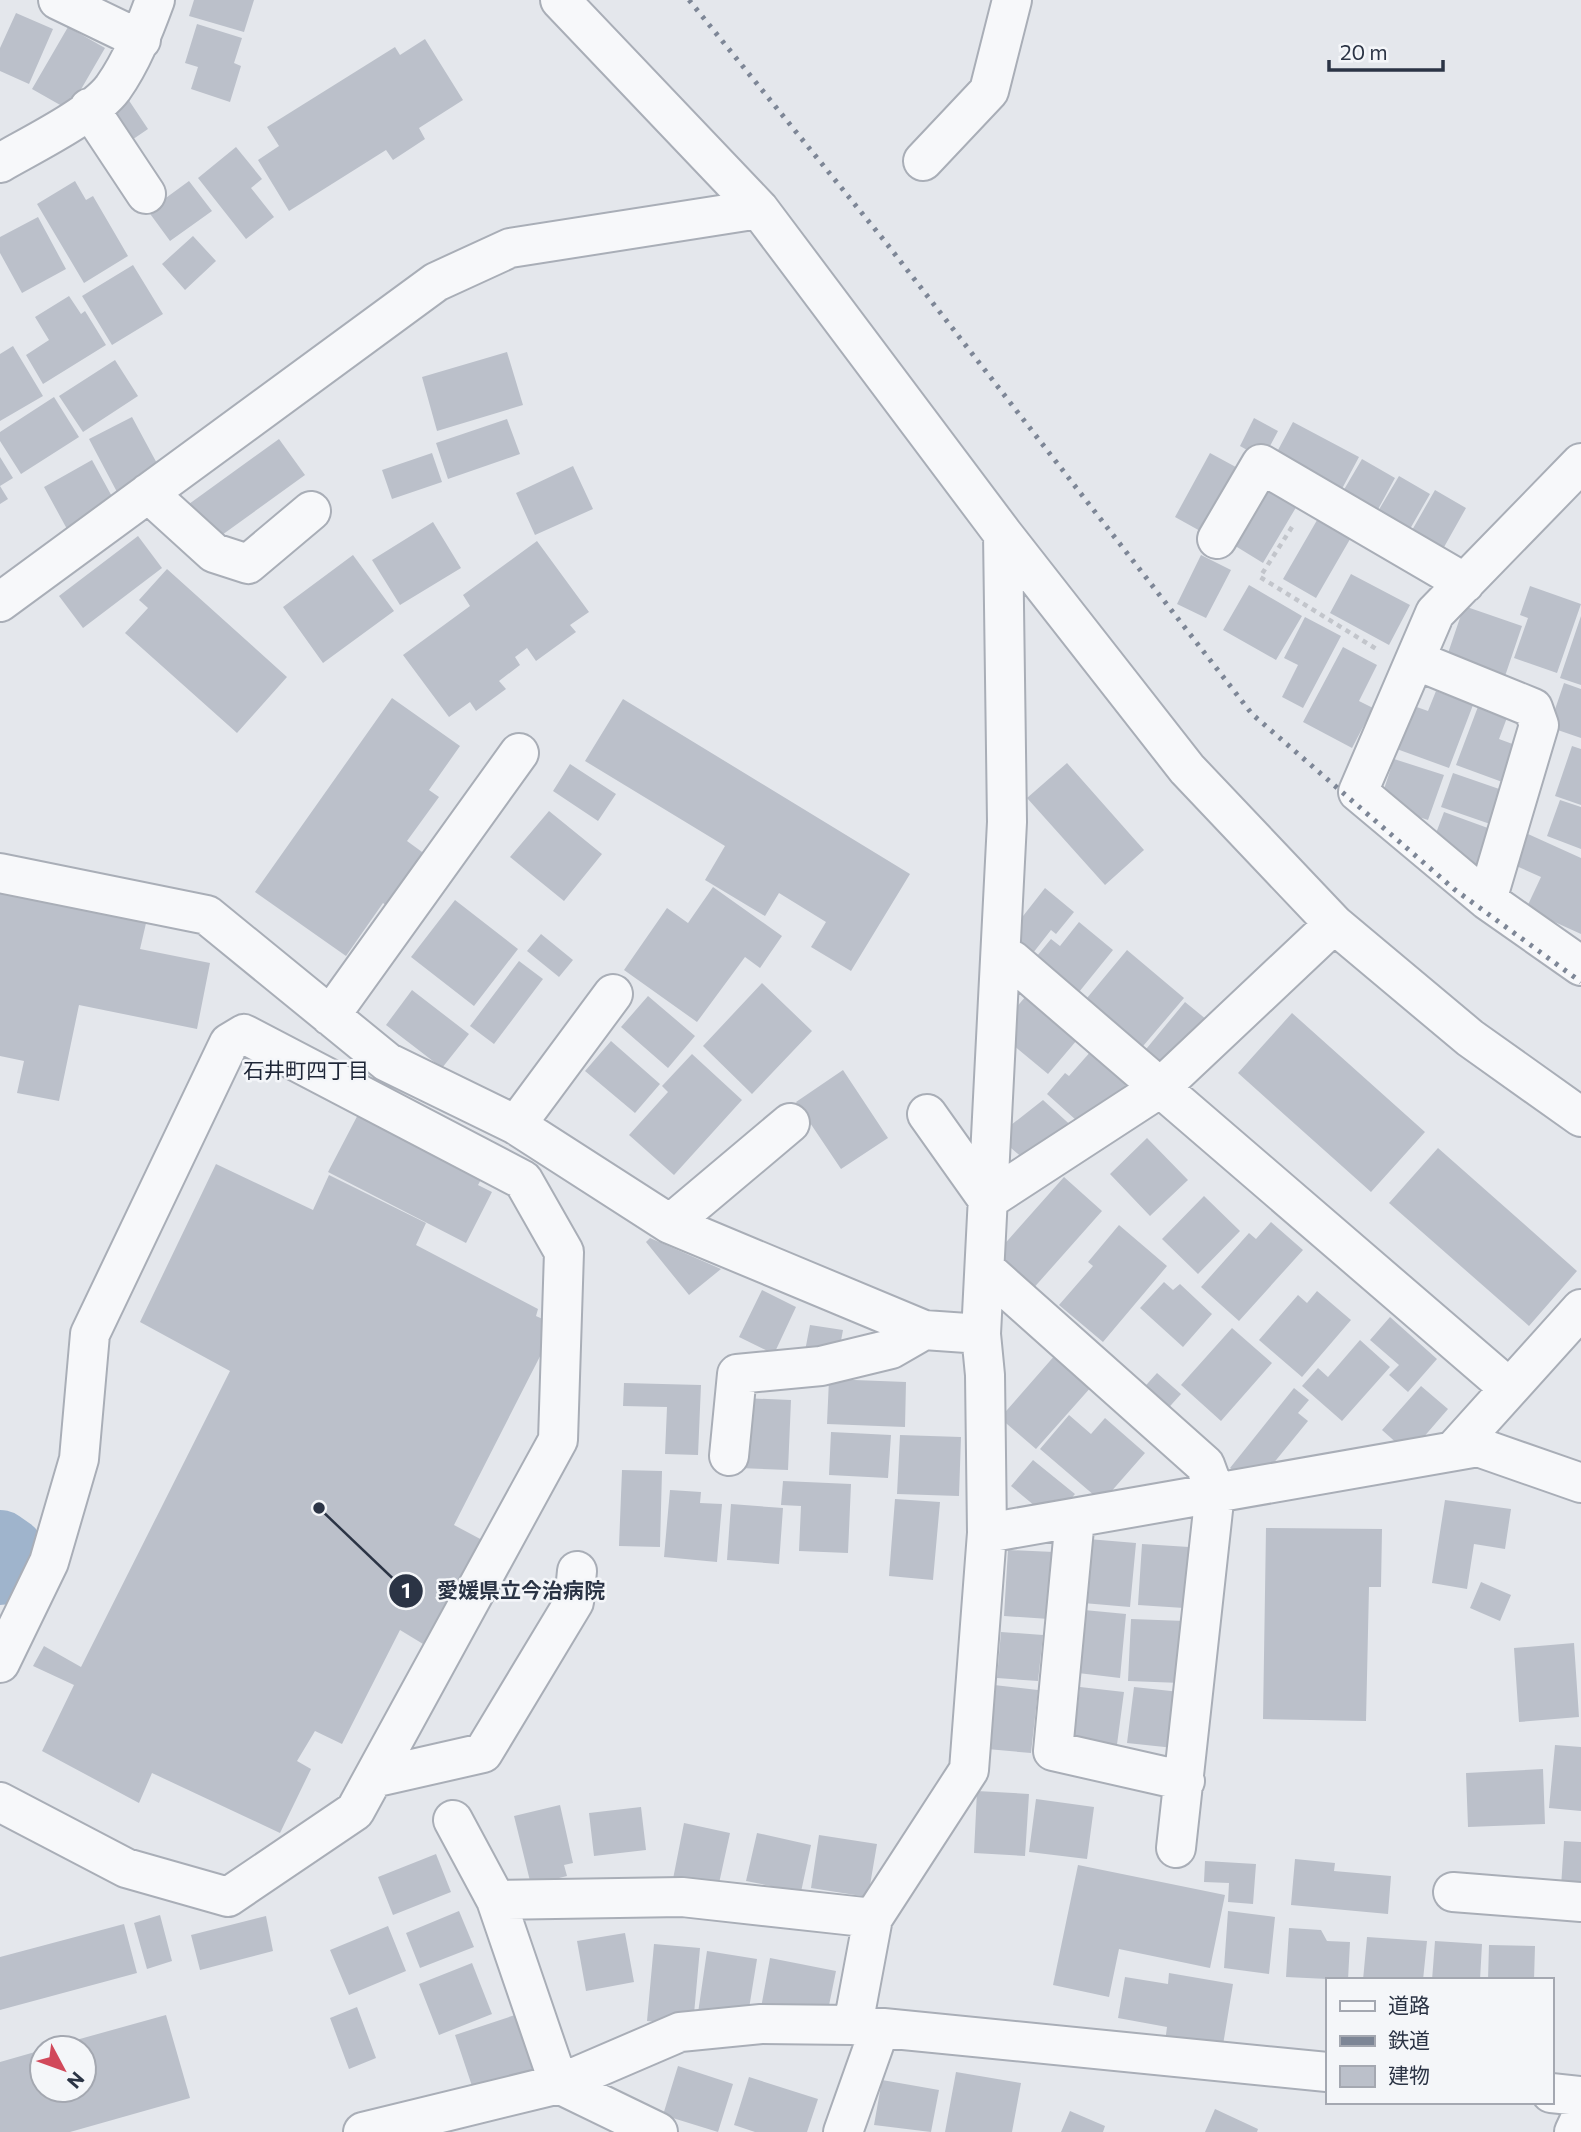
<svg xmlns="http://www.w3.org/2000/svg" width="1581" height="2132" font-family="Commissioner,'Noto Sans JP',sans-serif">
<rect width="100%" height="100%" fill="#e4e7ec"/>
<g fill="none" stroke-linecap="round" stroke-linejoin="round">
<path stroke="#9fb4cc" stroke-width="68" d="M0,1544L10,1551L0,1571"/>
</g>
<path fill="#bbc0ca" d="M194,0H254L244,32L189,16Z
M16,13L53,29L29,84L0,71V48Z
M197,24L242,38L234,63L241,66L230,102L191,89L198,67L185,63Z
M68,27L105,48L69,110L32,89Z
M425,39L463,100L419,128L425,139L393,160L386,150L289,211L258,160L279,146L267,127L395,47L400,55Z
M128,99L148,129L123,146L103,116Z
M236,147L262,179L251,188L274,217L246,239L198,178Z
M75,181L86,200L93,196L128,256L84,283L37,204Z
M189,181L212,211L170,241L148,211Z
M38,217L66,269L22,293L0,253V237Z
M193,236L216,261L185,290L162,264Z
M133,265L163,314L112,345L82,296Z
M69,296L81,314L85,311L106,345L43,384L26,355L49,340L35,317Z
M13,346L43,396L0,421V354Z
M507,352L523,405L437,431L422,377Z
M115,360L138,396L83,432L59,396Z
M54,397L79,437L21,474L0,441V432Z
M132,417L160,469L117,492L89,439Z
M1254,418L1278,431L1263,459L1240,446Z
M507,419L520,454L448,479L436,443Z
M1293,422L1359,457L1336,500L1270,465Z
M279,439L305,475L215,540L189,504Z
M432,453L442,482L392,499L382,470Z
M1210,453L1245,472L1211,537L1175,517Z
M0,457L13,478L0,486L8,499L0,504Z
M1362,459L1395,478L1376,513L1342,493Z
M92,460L115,502L67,529L44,487Z
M573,466L593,509L535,535L516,493Z
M1261,476L1301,499L1263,563L1224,539Z
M1399,476L1430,494L1406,536L1374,518Z
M1435,490L1466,508L1439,556L1407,539Z
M1320,515L1353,534L1316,598L1283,579Z
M433,522L461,568L400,605L372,560Z
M138,536L162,568L83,628L59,596Z
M537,541L589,612L570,625L576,632L536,661L527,648L515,657L520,665L499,681L506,689L476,711L470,702L449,717L403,655L470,606L463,595Z
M353,555L394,611L323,663L283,607Z
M1201,555L1231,570L1206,618L1177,604Z
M167,569L287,677L237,733L125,633L148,608L139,600Z
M1351,574L1410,605L1389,645L1330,613Z
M1249,585L1302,616L1276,660L1223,630Z
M1530,586L1581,604L1557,673L1514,658L1528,618L1520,615Z
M1464,606L1522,626L1503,682L1445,662Z
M1581,616V685L1560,678Z
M1305,617L1341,636L1303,708L1282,697L1298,665L1284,658Z
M1343,647L1377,665L1359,701L1373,708L1352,748L1303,722Z
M1564,683L1581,689V738L1549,727Z
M1436,691L1473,705L1449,768L1394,748L1411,705L1428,711Z
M392,698L460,746L429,790L439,797L407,841L429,857L392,910L383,903L346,956L255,892Z
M623,699L910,874L851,971L811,947L826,922L779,893L765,916L705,880L725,846L585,761Z
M1479,704L1508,715L1499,739L1518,746L1505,783L1456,765Z
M1572,746L1581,749V805L1555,796Z
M1394,759L1444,775L1428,820L1379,804Z
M1067,763L1144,850L1105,885L1027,798Z
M570,764L616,794L598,821L553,791Z
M1453,773L1505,791L1493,825L1441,807Z
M1560,800L1581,807V849L1547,836Z
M549,811L602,854L564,901L510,857Z
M1444,812L1496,831L1482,869L1430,849Z
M1528,834L1581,858V934L1526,909L1541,877L1514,865Z
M713,887L782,936L760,968L745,957L697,1022L624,970L667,908L688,923Z
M1045,888L1074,912L1056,934L1051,930L1033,953L1009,934Z
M0,890L147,919L140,949L210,963L197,1029L79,1005L59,1101L17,1093L24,1061L0,1056Z
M455,900L518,949L474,1006L411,957Z
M1079,922L1113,950L1075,997L1032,962L1051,939L1060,946Z
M541,934L573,960L559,977L527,951Z
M1127,950L1184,998L1138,1052L1082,1004Z
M519,961L543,979L494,1044L470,1026Z
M762,983L812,1031L752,1094L703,1046Z
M412,990L469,1034L442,1068L386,1025Z
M648,996L695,1036L668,1068L621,1027Z
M1026,996L1077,1040L1048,1074L1007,1040L1003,1023Z
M1185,1002L1212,1024L1162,1071L1142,1054Z
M1292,1013L1425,1132L1371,1192L1238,1073Z
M611,1041L660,1084L635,1113L585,1071Z
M1092,1050L1133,1085L1086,1129L1047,1094L1065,1073L1069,1076Z
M692,1054L742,1100L674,1175L629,1135L668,1092L662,1086Z
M843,1070L888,1138L841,1169L796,1102Z
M374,1084L498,1148L478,1185L492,1192L466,1243L328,1172Z
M1043,1100L1076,1130L1031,1165L997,1136Z
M1147,1138L1188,1180L1150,1216L1110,1174Z
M1438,1148L1577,1271L1529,1326L1389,1203Z
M216,1164L313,1210L329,1175L426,1223L416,1245L538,1309L536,1316L556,1325L454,1525L484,1541L428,1647L400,1630L342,1744L315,1731L297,1761L311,1769L280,1833L152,1773L139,1803L42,1751L74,1685L33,1666L44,1646L81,1667L230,1371L140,1322Z
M1064,1177L1102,1211L1031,1291L993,1257Z
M1204,1196L1240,1231L1198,1274L1162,1239Z
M1271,1222L1303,1250L1239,1321L1201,1287L1249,1233L1256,1239Z
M1119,1225L1167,1266L1103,1342L1059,1305L1093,1266L1088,1262Z
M650,1238L721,1269L689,1295L646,1242Z
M1164,1282L1173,1290L1180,1284L1212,1314L1183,1347L1140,1308Z
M762,1290L796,1307L774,1354L739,1337Z
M1317,1291L1351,1320L1302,1377L1259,1340L1298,1295L1307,1303Z
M1390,1317L1437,1359L1408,1392L1389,1375L1399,1365L1370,1340Z
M810,1325L843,1330L838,1357L805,1351Z
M1232,1328L1272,1363L1221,1421L1181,1385Z
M1360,1340L1390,1367L1342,1421L1302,1386L1318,1368L1328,1377Z
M1056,1354L1092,1386L1036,1449L1000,1418Z
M1157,1373L1181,1394L1163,1414L1139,1393Z
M829,1379L906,1382L905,1427L827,1424Z
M624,1383L701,1385L698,1455L665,1454L667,1407L623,1406Z
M1421,1386L1448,1409L1409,1454L1382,1430Z
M1294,1388L1309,1400L1298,1413L1308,1421L1263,1476L1247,1481L1230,1468Z
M743,1398L791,1400L788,1470L739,1468Z
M1069,1415L1091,1434L1105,1418L1145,1453L1102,1502L1040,1449Z
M831,1432L891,1435L888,1478L829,1475Z
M900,1435L961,1437L959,1496L897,1494Z
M1033,1460L1075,1494L1053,1521L1011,1486Z
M622,1470L662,1471L660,1547L619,1546Z
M783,1481L851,1484L848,1553L799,1551L801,1506L781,1505Z
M670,1490L701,1492L700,1503L722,1504L717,1562L664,1557Z
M895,1499L940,1502L933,1580L889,1576Z
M1445,1500L1511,1509L1505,1549L1474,1544L1467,1589L1432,1583Z
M731,1504L783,1508L779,1564L727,1560Z
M1266,1528L1382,1529L1381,1587H1369L1366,1721L1263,1719Z
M1088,1539L1136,1543L1130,1607L1083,1603Z
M1142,1544L1189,1547L1184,1608L1138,1605Z
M1008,1550L1054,1552L1049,1619L1004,1616Z
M1481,1582L1511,1595L1500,1621L1470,1608Z
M1084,1610L1126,1614L1120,1678L1078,1673Z
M1131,1619L1185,1621L1181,1683L1128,1681Z
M1001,1632L1043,1635L1038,1681L997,1678Z
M1574,1643L1579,1717L1519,1722L1514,1648Z
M994,1685L1038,1690L1031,1753L987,1749Z
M1080,1687L1124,1692L1116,1752L1073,1747Z
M1134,1687L1180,1692L1174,1748L1127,1743Z
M1555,1745L1581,1747V1811L1549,1808Z
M1543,1769L1545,1824L1468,1827L1466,1773Z
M977,1791L1029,1794L1025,1856L974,1853Z
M1036,1799L1094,1807L1087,1859L1029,1852Z
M560,1805L573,1863L564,1865L567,1876L531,1885L514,1816Z
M641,1807L646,1850L594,1856L589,1813Z
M684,1823L730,1833L718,1888L673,1879Z
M757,1833L811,1845L801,1892L746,1881Z
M819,1835L877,1844L868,1897L811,1888Z
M1564,1841L1581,1842V1888L1561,1887Z
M436,1854L451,1892L393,1915L378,1877Z
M1295,1859L1335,1863L1334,1871L1391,1876L1388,1914L1291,1905Z
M1205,1861L1256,1864L1253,1904L1228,1902L1229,1883L1204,1882Z
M1078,1865L1225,1895L1210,1968L1119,1949L1109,1997L1053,1985Z
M459,1911L474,1947L420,1968L406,1933Z
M1228,1911L1275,1917L1269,1974L1224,1968Z
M160,1915L172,1961L147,1969L134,1923Z
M266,1916L273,1951L200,1970L191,1935Z
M124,1924L137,1973L0,2010V1957Z
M388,1926L406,1971L349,1995L330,1950Z
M1289,1928L1321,1930L1327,1941L1350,1942L1348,1980L1286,1977Z
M625,1933L634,1982L586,1991L577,1941Z
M1367,1937L1427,1941L1423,1980H1363Z
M1435,1941L1482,1944L1480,1980H1432Z
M654,1944L700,1948L693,2025L647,2021Z
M1489,1945L1535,1946L1534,1980H1488Z
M707,1951L757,1959L747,2021L698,2013Z
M770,1958L836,1971L826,2020L761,2008Z
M472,1963L492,2014L439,2035L419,1984Z
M1169,1973L1233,1984L1222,2051L1165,2042L1167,2027L1118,2018L1125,1977L1168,1984Z
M357,2007L376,2058L349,2069L330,2018Z
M518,2014L538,2070L474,2092L455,2035Z
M166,2015L190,2098L70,2132H0V2062L42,2050V2090H84V2048L51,2047Z
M678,2066L733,2084L718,2132L663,2115Z
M956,2072L1021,2083L1012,2132H945Z
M749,2077L818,2099L807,2132H755L734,2125Z
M882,2080L939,2090L931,2132L874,2125Z
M1215,2109L1258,2129L1257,2132H1205Z
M1070,2111L1105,2126L1103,2132H1061Z"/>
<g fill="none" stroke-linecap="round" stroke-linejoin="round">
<g stroke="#a9aeb7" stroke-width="42">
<path id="minor" d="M58,0L141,40
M560,0L759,209L1003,534L1187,769L1334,924L1470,1038L1581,1117
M89,108L146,194
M923,161L989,91L1012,0
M0,163C31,145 93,115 113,88C132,61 144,30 155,0
M1581,463L1435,613L1358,792L1487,900L1581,966
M148,493L214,553L248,564L311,511
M1217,539L1261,464L1465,583
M0,602L436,282L510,248L759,209
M1415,660L1533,708L1539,725L1487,900
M0,873L207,915L387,1062L516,1125L670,1224L924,1330L981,1334
M1012,960L1509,1388
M330,1016L519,753
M927,1114L988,1200L1160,1088L1334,924
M516,1125L613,994
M670,1224L790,1123
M985,1269L1205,1465L1215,1492L1176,1848
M1454,1450L1581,1309
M729,1456L737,1374L821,1366L891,1349L924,1330
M1075,1518L1053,1751L1185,1781
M987,1533L1478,1447L1581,1483
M0,1663L49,1562L79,1459L90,1334L229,1043L244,1034L523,1180L564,1252L558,1440L355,1811L228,1897L126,1868L0,1802
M373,1778L483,1753L574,1602L577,1571
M453,1820L496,1900
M1453,1892L1581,1902
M853,2025L873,1918L969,1770L987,1533L985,1375L981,1334L1007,822L1003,534
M1551,2093L1581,2096
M363,2132L559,2084L680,2032L761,2024L853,2025L1327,2072
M658,2132L559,2084L496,1900L682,1897L873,1918
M843,2132L880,2028
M1574,2132L1581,2117"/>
</g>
<path stroke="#c2c5cb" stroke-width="4.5" stroke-dasharray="5 5" stroke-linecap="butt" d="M1292,527L1260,577L1378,650"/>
<use href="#minor" stroke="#f7f8fa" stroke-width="38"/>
<path stroke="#7d8696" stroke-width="5" stroke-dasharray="3.5 7" stroke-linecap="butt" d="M689,0L887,244L1252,714L1454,889L1581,982"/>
</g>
<g text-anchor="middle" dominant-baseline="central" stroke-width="5" stroke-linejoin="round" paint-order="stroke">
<g font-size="21" fill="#1d2536" stroke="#f4f6f9">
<text x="306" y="1069">石井町四丁目</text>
</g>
</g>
<path fill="none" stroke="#2b3445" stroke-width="2.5" d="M319 1508L406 1591"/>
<g fill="#2b3445" stroke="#f4f6f9" stroke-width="2.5">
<circle cx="319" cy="1508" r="7"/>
<circle cx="406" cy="1591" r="18"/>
</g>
<g font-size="21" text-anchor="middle" font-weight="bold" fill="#fff">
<text x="406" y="1598">1</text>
</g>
<g font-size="21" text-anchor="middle" font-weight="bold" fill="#2b3445" stroke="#f4f6f9" stroke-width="5" stroke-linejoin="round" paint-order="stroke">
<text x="521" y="1598">愛媛県立今治病院</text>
</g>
<rect x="1326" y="1978" width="228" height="126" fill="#f4f6f9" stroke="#a4a8b1" stroke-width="2"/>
<rect x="1340" y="2001" width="35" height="10" fill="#f7f8fa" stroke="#a4a8b1" stroke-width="2"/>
<text x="1388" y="2013" font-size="21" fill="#2b3445">道路</text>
<rect x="1340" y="2036" width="35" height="10" fill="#7d8696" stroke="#a4a8b1" stroke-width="2"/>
<text x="1388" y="2048" font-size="21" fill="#2b3445">鉄道</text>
<rect x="1340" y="2066" width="35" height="21" fill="#bbc0ca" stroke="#a4a8b1" stroke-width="2"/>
<text x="1388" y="2083" font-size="21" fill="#2b3445">建物</text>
<g transform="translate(63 2069) rotate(131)"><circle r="33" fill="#f4f6f9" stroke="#a4a8b1" stroke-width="2"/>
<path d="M0-5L12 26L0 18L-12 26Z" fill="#d1495b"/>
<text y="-10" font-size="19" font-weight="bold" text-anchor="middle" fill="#2b3445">N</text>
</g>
<path d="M1329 60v10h114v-10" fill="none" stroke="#2b3445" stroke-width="3.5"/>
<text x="1340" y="60" font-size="21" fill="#2b3445" stroke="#f4f6f9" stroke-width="5" paint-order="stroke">20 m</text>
</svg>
